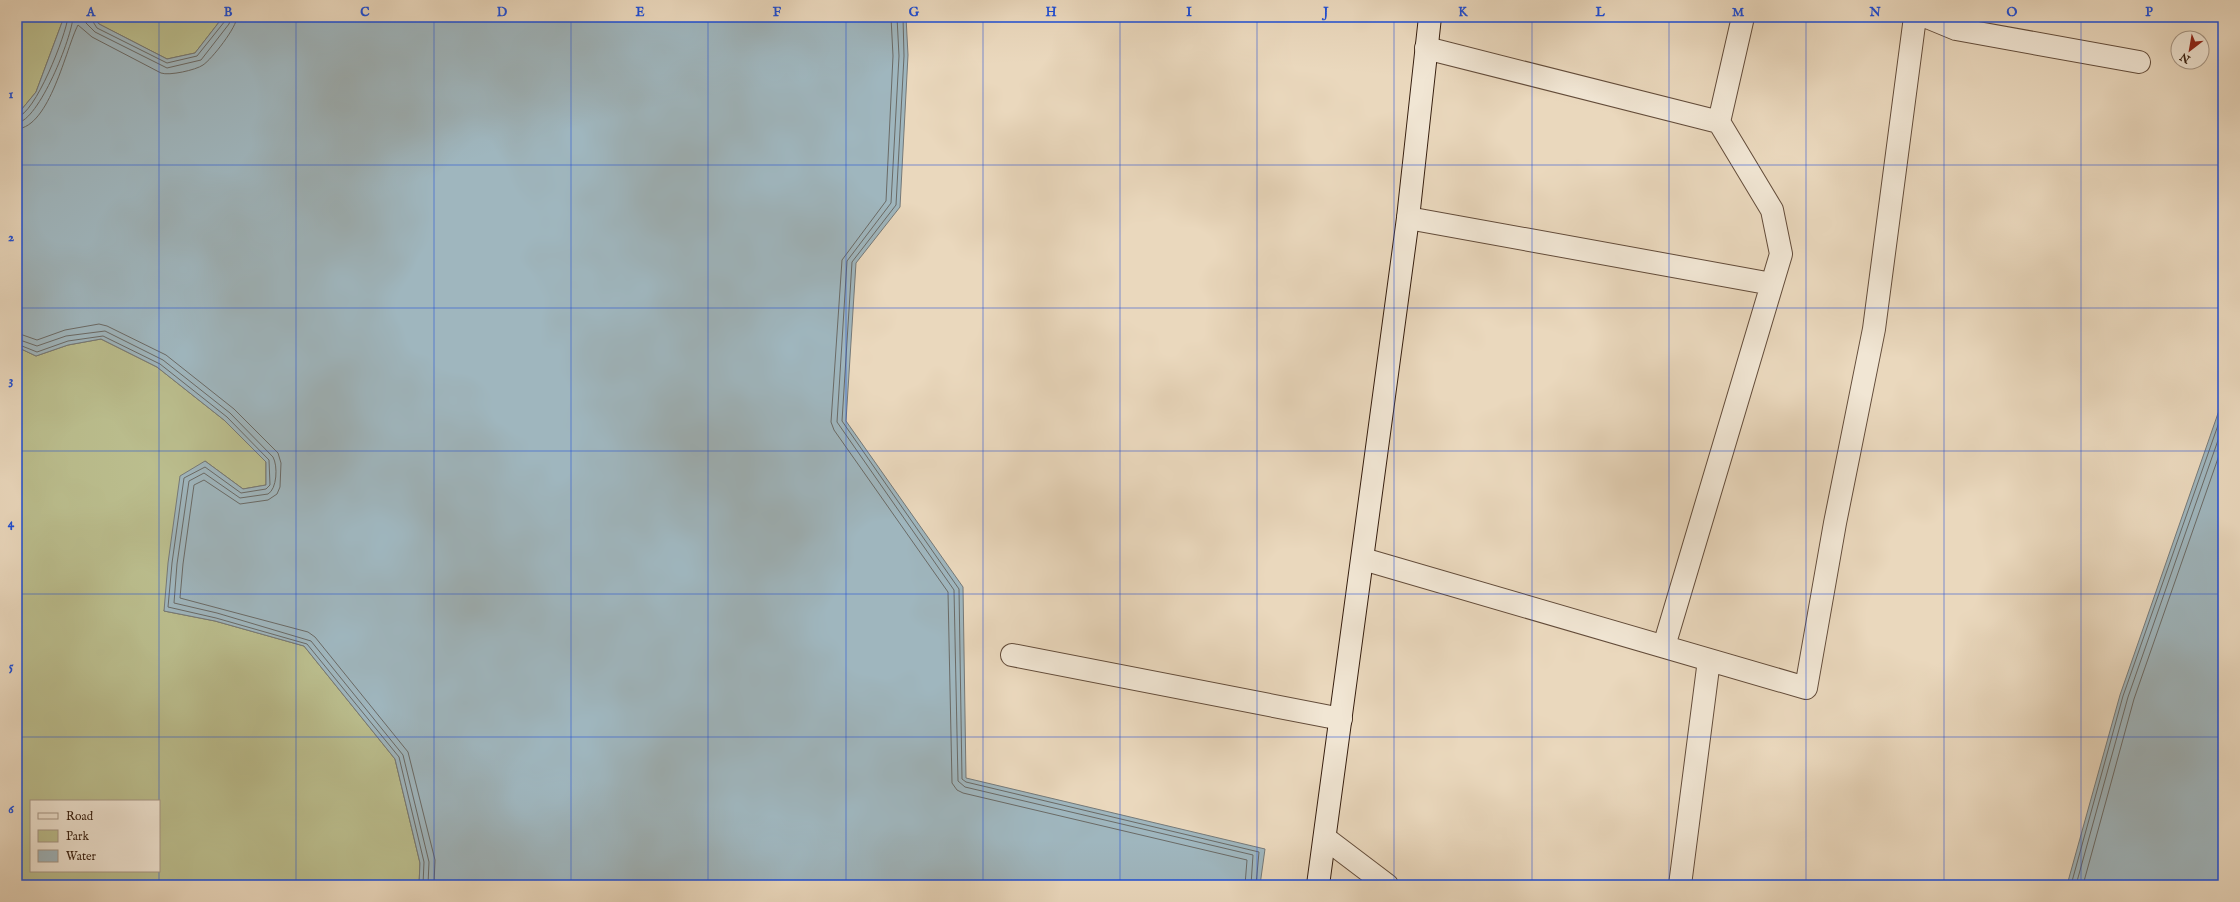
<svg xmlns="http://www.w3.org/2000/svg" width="2240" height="902" font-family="'IM FELL English',serif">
<rect width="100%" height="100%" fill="#ead8bd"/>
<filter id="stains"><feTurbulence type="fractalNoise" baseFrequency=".005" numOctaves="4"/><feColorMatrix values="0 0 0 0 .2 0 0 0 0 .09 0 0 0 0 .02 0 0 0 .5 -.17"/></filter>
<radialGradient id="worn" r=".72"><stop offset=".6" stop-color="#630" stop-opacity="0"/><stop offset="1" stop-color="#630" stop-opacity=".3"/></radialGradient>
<path fill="#bbbe8e" stroke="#786e4e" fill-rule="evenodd" d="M17,17H64L36,92L17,115Z
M93,17H223L195,53L167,59L99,24Z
M101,339L157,367L224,420L266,462V485L243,489L205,461L164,611L215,621L304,646L395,759L420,863L419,885H17V347L36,356L68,345ZM31,801H159V871H31Z"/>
<path fill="#9fb6be" stroke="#757978" d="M64,17H93L99,24L167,59L195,53L223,17H906L908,55L900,207L856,263L846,421L963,587L966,778L1265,849L1260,885H419L420,863L395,759L304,646L215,621L164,611L168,563L180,476L205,461L243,489L266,485V462L224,420L157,367L101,339L68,345L36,356L17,347V115L36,92Z
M2223,399V885H2067L2120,695Z"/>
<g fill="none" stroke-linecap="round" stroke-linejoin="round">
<path stroke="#6a6a66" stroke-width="1" d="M85,17L86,23L95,32L167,68L201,60L229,24L231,17
M90,17L97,28L167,63L197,56L225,21L226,17
M891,17L893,56L886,201L842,260L831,422L834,430L948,592L952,783L957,790L963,793L1247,860L1245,885
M897,17L899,56L891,203L847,261L837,422L954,590L958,781L965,787L1253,855L1251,885
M903,17L904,56L896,205L852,262L842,421L959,589L962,779L966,782L1259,852L1256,885
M17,117C35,115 66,35 68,17
M17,123C39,121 72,37 73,17
M17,129C50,127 66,48 78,25L92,37L161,73C169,76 196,70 203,65C212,59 237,27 237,17
M17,333L37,340L65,330L99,324L107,326L166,355L234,409L278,453L281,463L280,487L277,494L268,500L240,504L204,480L194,485L183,564L180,598L308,632L315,637L408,752L435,860L434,885
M17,339L37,346L66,336L105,331L163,360L230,413L273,457C278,466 277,489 268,494L240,498L204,473L189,481L177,564L174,603L217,613L311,641L403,755L429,862L428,885
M17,344L37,352L68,341L103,336L160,364L227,417L269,460L270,485L266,489L241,493L205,467L184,478L172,563L168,607L216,618L307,644L399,757L424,862L423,885
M2071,885L2123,696L2223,411
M2076,885L2128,697L2223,426
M2083,885L2134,699L2223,444"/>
<g stroke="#634c3a" stroke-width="24">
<path id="minor" d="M1927,17L1956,29L2139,62
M1426,48L1719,122
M1408,218L1772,284
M1363,559L1806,688L1835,523L1874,329L1915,17
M1664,646L1781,254L1772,210L1719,122L1743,17
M1012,655L1341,719
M1325,838L1387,885
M1680,885L1709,660"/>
</g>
<g stroke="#361e0f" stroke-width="24">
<path id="secondary" d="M1318,885L1408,218L1430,17"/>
</g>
<use href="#minor" stroke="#f1e6d4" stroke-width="22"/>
<use href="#secondary" stroke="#f1e6d4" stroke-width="22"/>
</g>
<path fill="none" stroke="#1d4ed8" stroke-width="1" stroke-opacity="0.55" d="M159,17V885M296,17V885M434,17V885M571,17V885M708,17V885M846,17V885M983,17V885M1120,17V885M1257,17V885M1394,17V885M1532,17V885M1669,17V885M1806,17V885M1944,17V885M2081,17V885M17,165H2223M17,308H2223M17,451H2223M17,594H2223M17,737H2223"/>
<rect width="2240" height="902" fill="none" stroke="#ead8bd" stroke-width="44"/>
<rect x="30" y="800" width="130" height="72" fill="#f1e6d4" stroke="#a69685"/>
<rect x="38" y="813" width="20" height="6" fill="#f1e6d4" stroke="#a69685"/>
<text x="66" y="820" font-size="12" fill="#361e0f">Road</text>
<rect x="38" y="830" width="20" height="12" fill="#bbbe8e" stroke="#a69685"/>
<text x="66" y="840" font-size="12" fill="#361e0f">Park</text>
<rect x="38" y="850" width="20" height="12" fill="#9fb6be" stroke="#a69685"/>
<text x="66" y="860" font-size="12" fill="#361e0f">Water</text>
<g transform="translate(2190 50) rotate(211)"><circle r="19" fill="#f1e6d4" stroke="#a69685"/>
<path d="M0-3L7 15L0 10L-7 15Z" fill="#8f2418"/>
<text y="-6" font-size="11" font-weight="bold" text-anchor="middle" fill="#361e0f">N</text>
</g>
<rect x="22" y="22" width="2196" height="858" fill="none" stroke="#1d4ed8" stroke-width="1.5"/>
<g font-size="13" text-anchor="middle" font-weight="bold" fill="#1d4ed8">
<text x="91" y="16">A</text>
<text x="228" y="16">B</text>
<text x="365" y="16">C</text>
<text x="502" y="16">D</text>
<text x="640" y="16">E</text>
<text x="777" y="16">F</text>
<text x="914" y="16">G</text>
<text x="1051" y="16">H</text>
<text x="1189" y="16">I</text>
<text x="1326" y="16">J</text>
<text x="1463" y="16">K</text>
<text x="1600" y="16">L</text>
<text x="1738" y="16">M</text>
<text x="1875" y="16">N</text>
<text x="2012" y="16">O</text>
<text x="2149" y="16">P</text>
<text x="11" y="98">1</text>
<text x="11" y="241">2</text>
<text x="11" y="384">3</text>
<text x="11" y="527">4</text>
<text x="11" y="670">5</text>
<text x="11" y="813">6</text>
</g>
<rect width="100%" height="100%" filter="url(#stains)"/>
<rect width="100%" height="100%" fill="url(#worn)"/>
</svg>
